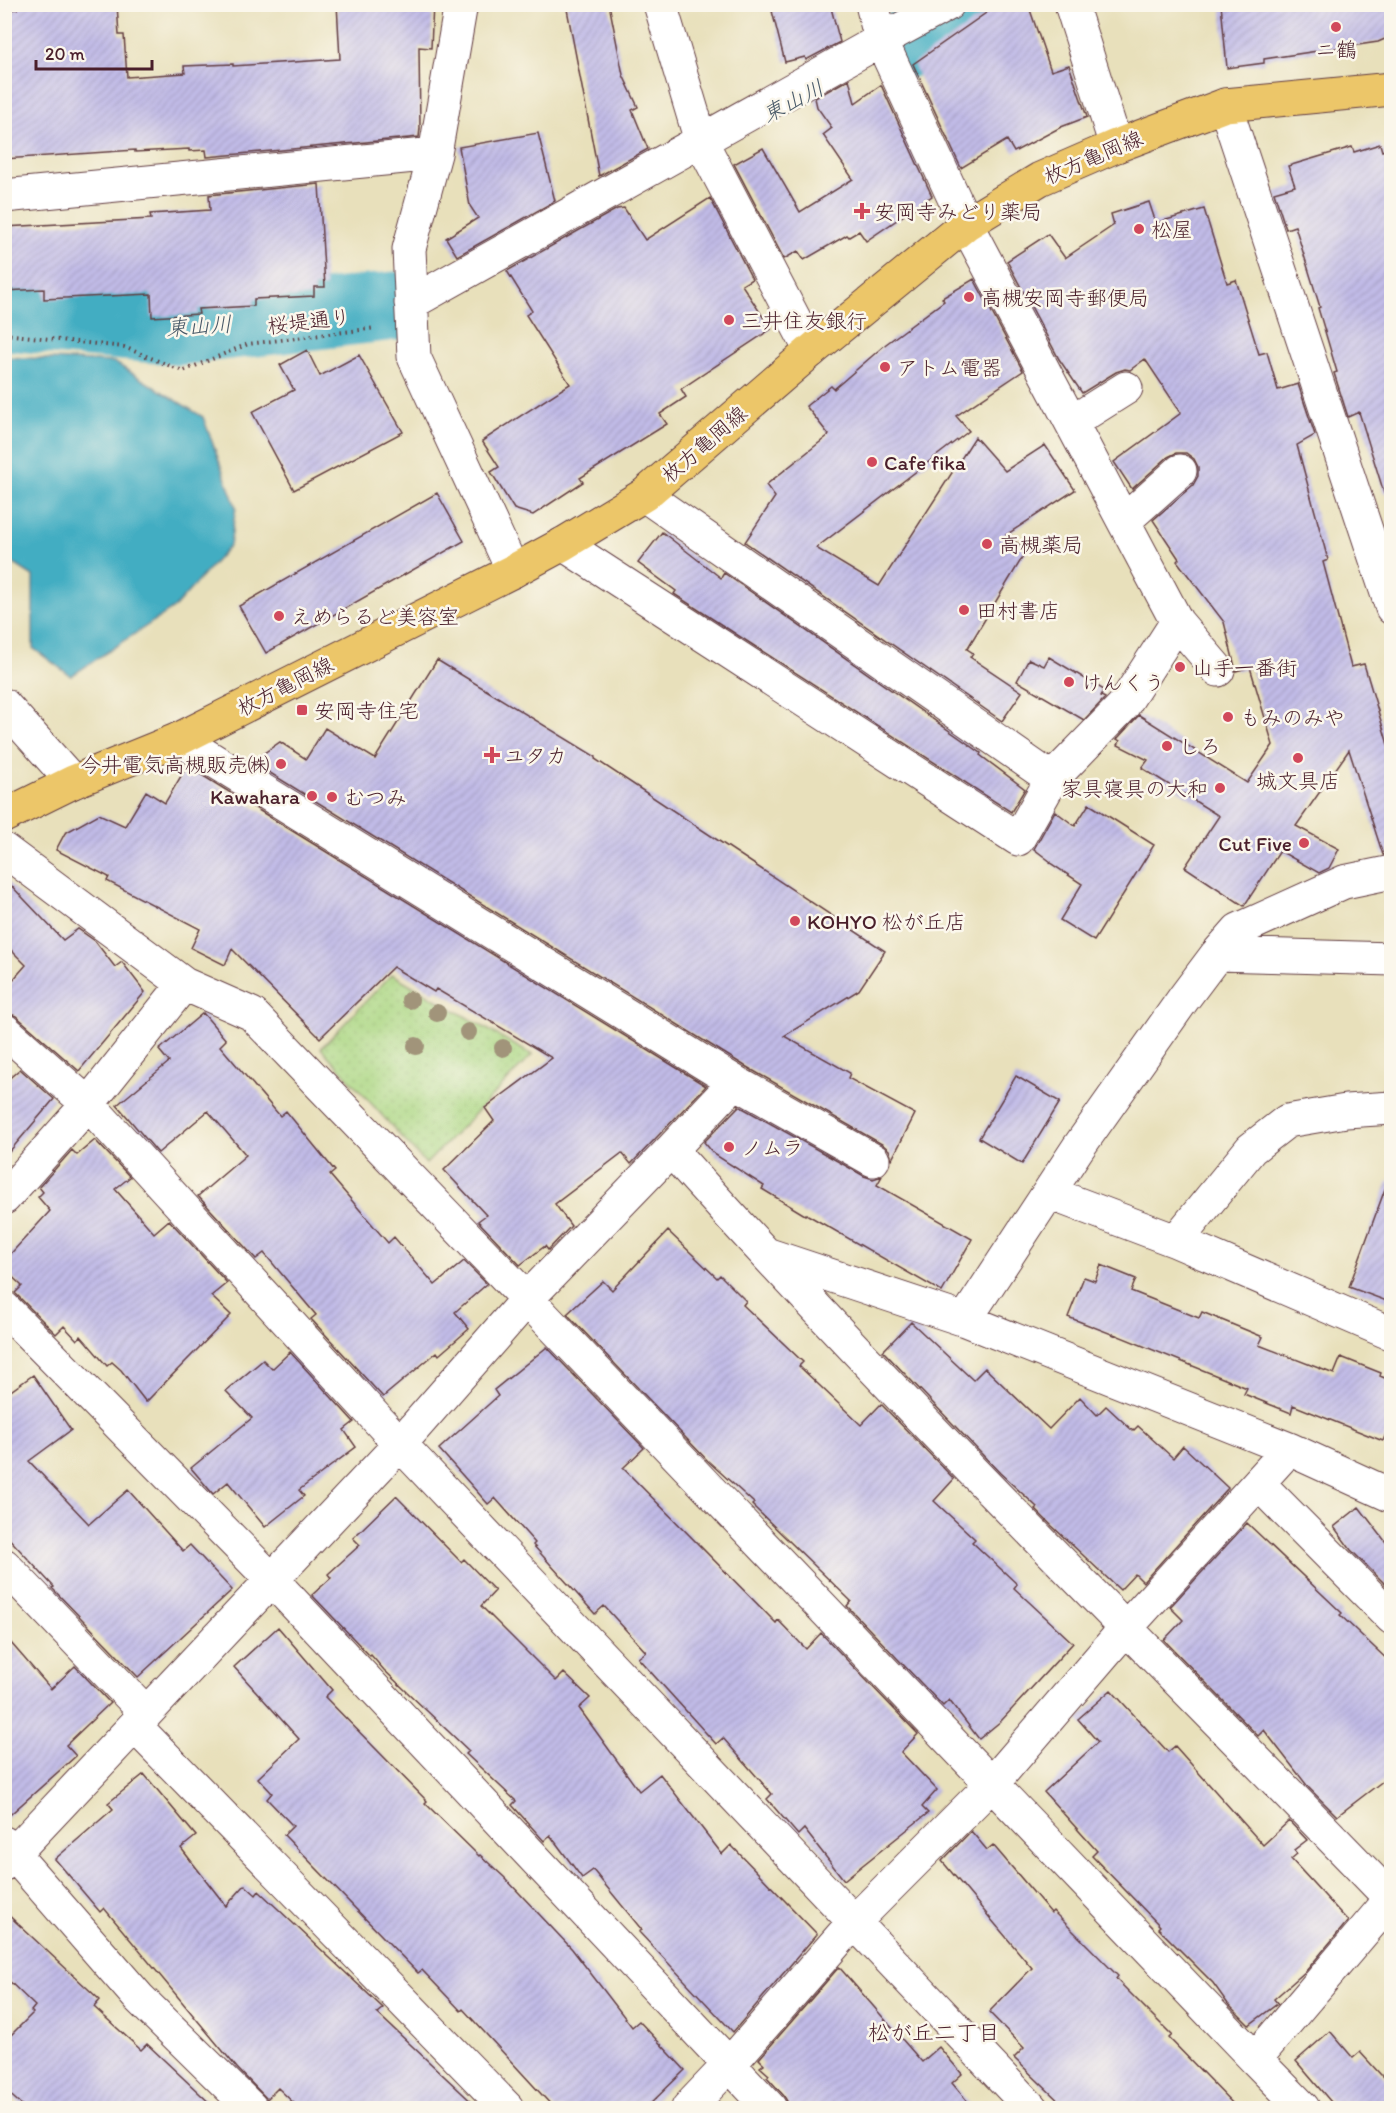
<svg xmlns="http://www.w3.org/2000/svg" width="1396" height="2113" font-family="Itim,'Klee One',sans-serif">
<defs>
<pattern id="grass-dots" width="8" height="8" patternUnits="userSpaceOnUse" patternTransform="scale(1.5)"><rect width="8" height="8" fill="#abd783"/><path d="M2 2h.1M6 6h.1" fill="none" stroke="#95b871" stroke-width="1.8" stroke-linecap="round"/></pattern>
<pattern id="building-hatch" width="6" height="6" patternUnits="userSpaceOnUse" patternTransform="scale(1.5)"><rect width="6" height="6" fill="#c1bbe7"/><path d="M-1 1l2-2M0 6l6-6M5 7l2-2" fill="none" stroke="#a7a0c6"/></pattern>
</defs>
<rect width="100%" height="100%" fill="#fbf7ec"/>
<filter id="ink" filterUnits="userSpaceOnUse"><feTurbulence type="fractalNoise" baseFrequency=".0167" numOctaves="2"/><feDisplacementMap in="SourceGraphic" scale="12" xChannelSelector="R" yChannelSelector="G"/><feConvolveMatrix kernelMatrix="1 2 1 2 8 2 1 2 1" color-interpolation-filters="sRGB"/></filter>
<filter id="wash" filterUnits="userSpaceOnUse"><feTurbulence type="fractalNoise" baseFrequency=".008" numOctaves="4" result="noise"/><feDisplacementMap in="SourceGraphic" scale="24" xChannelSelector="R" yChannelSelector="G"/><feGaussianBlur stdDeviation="1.35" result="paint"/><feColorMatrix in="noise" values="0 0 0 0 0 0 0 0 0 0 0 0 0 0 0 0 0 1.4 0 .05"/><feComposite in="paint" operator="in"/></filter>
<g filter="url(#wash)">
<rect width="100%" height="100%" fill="#e8e0bb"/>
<path fill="url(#grass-dots)" stroke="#7a7b57" stroke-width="1.5" d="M392,974L532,1055L426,1164L321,1048Z"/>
<path fill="#43adc2" stroke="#466676" stroke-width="1.5" d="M5,357L114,362L203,417L236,507L230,545L175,607L71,676L33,648V576L5,558Z"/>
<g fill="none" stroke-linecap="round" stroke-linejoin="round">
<path stroke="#43adc2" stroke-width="69" d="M903,45L974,4
M4,316L178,331L394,306"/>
</g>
<g id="blocks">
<path fill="url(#building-hatch)" d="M17,4H117L119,35H124L127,77L185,73L184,66L233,64V66L340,59L337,4H433L431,48L419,47L420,128L419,137L207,157L206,150L189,151V149L135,152V150L4,159V10L17,9Z
M566,4H609L623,75L638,107L632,110L648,149L599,176Z
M798,4H830L840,42L806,60L805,57L785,62L772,11Z
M999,4H1028L1051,71L1069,65L1087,117L1061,127L1014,152L1007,140L961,168L913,64Z
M1221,4H1392V36L1378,42L1264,59V63L1227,68Z
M849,79L855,103L881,85L932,196L866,241L859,231L849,237L847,235L804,260L798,251L784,259L734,164L763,148L800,212L853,179L823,135L832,128L817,107L815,98Z
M538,133L555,201L457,256L446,238L478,218L470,206L459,147Z
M1380,144L1382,151L1392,148V492L1384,493L1359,412L1348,417L1334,373L1337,372L1318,308L1320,307L1295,226L1286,229L1274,192L1295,186L1288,166L1352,147L1354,152Z
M319,184L325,287H314V296L254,299V306L198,309L199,314L152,317L151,294L44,299V289L4,291V227L151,219L150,214L210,210L209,195Z
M710,198L752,279L742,285L771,329L681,389L686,397L660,414L667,424L580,478L583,482L533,515L514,509L491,472L499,467L482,441L570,384L526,315L532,311L507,271L617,209L624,208L645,240Z
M1149,202L1156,223L1204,209L1227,283L1236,280L1259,354L1267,352L1278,390L1298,384L1315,435L1297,445L1328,560L1323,562L1351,667L1364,664L1392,758V854L1383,855L1349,750L1296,826L1339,849L1329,868L1319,873L1280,851L1244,906L1185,867L1219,816L1142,768L1148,760L1118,745L1120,741L1117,739L1139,715L1247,783L1273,745L1250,667L1236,671L1224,622L1177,561L1179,559L1153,520L1193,485L1198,476V467L1194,459L1186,453H1176L1168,457L1132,489L1114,462L1181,413L1145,359L1130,370L1125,369L1116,372L1082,393L1059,359L1007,261L1048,234L1065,258L1114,225L1111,214Z
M974,279L1023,371L956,416L969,431L816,548L879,586L975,437L1005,471L1045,445L1075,490L1006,535L1027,550L967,649L973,653L970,657L1022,692L1002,721L745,542L775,497L766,485L829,435L806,406L831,386L834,389L886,344L944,301L942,298Z
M307,350L320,376L359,355L403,432L294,490L252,412L294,390L280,365Z
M437,493L464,541L266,653L239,606Z
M662,532L721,578L724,573L981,753L980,755L1025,789L1011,812L674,594L676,591L638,563Z
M1049,657L1104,690L1101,696L1105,698L1084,720L1017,681L1029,659L1044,666Z
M437,660L596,757L595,759L885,951L859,990L784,1036L850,1073L848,1078L915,1114L892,1159L889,1150L882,1144L745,1066L254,763L257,758L280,742L306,759L325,728L375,759Z
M187,766L706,1086L632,1163L631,1164L622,1153L555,1204L571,1226L548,1250L545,1246L520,1265L478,1221L486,1215L444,1170L494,1121L485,1108L552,1058L436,989L434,992L393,967L320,1038L232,949L225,965L191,948L200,929L107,881L109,877L56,850L65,833L99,814L125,826L146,791L165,803Z
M1089,804L1154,845L1094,941L1060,920L1082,884L1050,863L1051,862L1034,849L1055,811L1075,826Z
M4,878L63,940L78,929L95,941L115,967L122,962L145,992L79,1071L16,1016L4,1012V990L26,965L4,943Z
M203,1013L226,1040L220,1046L280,1116L286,1111L335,1171L330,1175L388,1243L394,1237L435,1285L464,1261L487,1284L455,1312L469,1329L439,1355L437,1352L383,1397L311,1319L316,1315L264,1253L256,1259L198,1196L246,1155L208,1111L158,1153L117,1105L169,1062L159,1050Z
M20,1069L54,1099L4,1158V1083Z
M1016,1076L1060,1102L1022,1164L979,1138Z
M739,1106L864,1176L873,1179L882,1176L877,1185L972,1239L942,1292L806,1214L805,1215L762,1189L764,1186L714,1154L704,1142Z
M95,1140L130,1177L115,1189L154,1233L169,1220L227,1283L211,1296L231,1315L146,1402L121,1370L112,1362L107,1366L81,1336L77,1340L64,1326L56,1334L15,1293L22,1286L4,1269V1261L50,1211L38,1197L43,1192L39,1187L72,1150L77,1155Z
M1388,1181L1392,1182V1303L1349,1287Z
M668,1231L717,1278L720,1275L746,1301L743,1305L803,1362L799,1366L861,1425L881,1404L954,1479L934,1501L975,1539L972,1542L1017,1584L1014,1588L1073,1643L1001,1721L979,1739L949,1700L943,1706L847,1606L851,1601L752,1505L754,1503L708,1461L567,1314L603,1281L612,1290Z
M1101,1265L1136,1279L1131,1291L1199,1318L1202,1312L1263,1337L1259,1345L1334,1374L1341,1357L1381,1373L1380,1376L1392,1381V1420L1383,1441L1293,1405L1291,1413L1244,1394L1247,1388L1114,1334V1335L1068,1317L1084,1277L1095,1281Z
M911,1322L973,1380L985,1368L1049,1429L1080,1397L1097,1415L1106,1406L1133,1431L1138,1426L1173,1458L1183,1446L1228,1488L1143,1582L1135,1574L1120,1590L1052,1526L1035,1509L1037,1507L1000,1473L883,1351Z
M547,1347L644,1448L623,1468L776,1623L778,1620L806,1649L821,1633L918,1734L901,1752L937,1790L922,1807L928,1813L844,1880L804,1829L798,1835L767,1799L772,1794L723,1738L716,1744L638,1658L646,1652L604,1606L595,1614L533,1545L535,1543L495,1498L488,1504L439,1449L498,1396L494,1390Z
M290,1352L354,1422L344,1430L356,1447L299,1490L304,1496L265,1527L228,1482L213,1494L191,1468L252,1418L226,1391L263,1360L272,1369Z
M33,1375L71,1430L29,1461L89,1524L128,1490L183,1551L190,1545L232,1590L138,1677L52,1588L54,1587L4,1533V1396Z
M396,1496L461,1562L464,1559L495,1591L481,1606L556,1681L564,1673L590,1698L579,1708L639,1791L660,1774L722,1854L731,1845L817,1934L733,2032L639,1932L642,1930L593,1870L582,1878L550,1835L544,1841L512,1805L516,1801L466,1754L469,1751L384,1670L371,1655L370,1656L312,1595L331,1578L328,1574L360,1545L353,1538Z
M1359,1507L1392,1550V1591L1351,1550L1334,1527Z
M1247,1523L1342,1613L1340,1615L1392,1664V1774L1337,1816L1309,1788L1264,1730L1258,1736L1164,1640L1183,1620L1170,1607Z
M278,1627L332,1690L325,1697L427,1801L425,1803L479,1856L480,1855L504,1877L572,1949L632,2027L639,2021L685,2070L645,2109H555L463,2009L461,2011L422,1970L418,1973L284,1835L293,1826L267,1799L272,1793L258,1778L299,1739L234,1667Z
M4,1635L51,1689L75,1666L110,1703L66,1745L76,1756L4,1820Z
M1111,1690L1168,1752L1175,1746L1263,1845L1289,1821L1307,1840L1294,1850L1297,1854L1291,1859L1348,1921L1306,1971L1274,1999L1278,2004L1276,2005L1249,2025L1228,2004L1213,1983L1158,1928L1160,1926L1092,1856L1097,1851L1044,1792L1098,1742L1078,1719Z
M144,1774L196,1836L181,1848L226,1906L245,1885L256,1895L259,1891L383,2008L377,2013L479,2109H300L278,2088L267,2099L237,2068L104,1908L100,1912L55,1859L113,1809L108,1803Z
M971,1831L987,1850L993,1845L1051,1913L1053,1911L1118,1976L1116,1979L1172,2035L1169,2038L1238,2109H1067L1014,2058L1024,2048L989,2012L1032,1968L942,1861Z
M4,1911L100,2000L94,2007L141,2050L147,2044L216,2109L25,2108L4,2089V2042L33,2013L31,2011L35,2006L4,1976Z
M839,1967L922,2062L939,2047L962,2074L952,2083L974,2109H788V2103L784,2096L767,2077L769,2075L760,2067L764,2064L759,2059Z
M1330,2031L1353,2058L1360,2052L1392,2087V2109H1337L1296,2061Z"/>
</g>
</g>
<g filter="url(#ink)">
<use href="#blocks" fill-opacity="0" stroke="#623c41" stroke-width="1.5"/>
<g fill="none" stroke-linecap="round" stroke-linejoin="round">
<g stroke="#623c41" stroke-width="35">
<path id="street" d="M461,4L435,154L409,249L414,357L513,571
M660,4L701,141L811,351
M872,4L881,40L966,224L1177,622
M1071,4L1116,146
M1225,105L1392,608
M4,196L435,154
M411,303L881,40L948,4
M1072,422L1126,388
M644,495L1052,779
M1124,521L1180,471
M563,544L1018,839L1052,779L1123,706L1177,622L1218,670
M4,705L73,782
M179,739L735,1082
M4,850L184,984L252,1014L527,1299L671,1150C902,1408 1151,1650 1392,1900
M1217,954L1392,959
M4,1030L88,1104L400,1444L1031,2108
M1392,1108L1346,1111L1287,1121L1251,1149L1176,1241L1392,1334
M671,1150L735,1082L873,1160
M1049,1193L1176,1241
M4,1198L88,1104L184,984
M769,1255L965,1320L1289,1449L1392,1496
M4,1308L272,1580L770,2108
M965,1320L1078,1148L1184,998L1217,954L1238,930L1344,882L1392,872
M1258,1483L1392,1618
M4,1565L146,1713
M135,1726L507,2108
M4,1843L139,1998L251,2108
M4,1864L400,1444L527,1299L1255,2059
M688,2108L729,2065L854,1922L991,1785L1125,1629L1289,1449
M1303,2108L1255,2059L1392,1898"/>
</g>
<g stroke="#623c41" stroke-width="35">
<path id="primary" d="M4,816L73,782L179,739L513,571L563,544L644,495L811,351L966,224L1040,179L1116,146L1225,105L1392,89"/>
</g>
<path stroke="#623c41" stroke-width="4" stroke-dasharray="1.5 4.5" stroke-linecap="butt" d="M4,334L124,347L183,371L248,344L376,328"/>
<use href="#street" stroke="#fff" stroke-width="33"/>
<use href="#primary" stroke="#ecc669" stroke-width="33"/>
</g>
<g fill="#a1947a">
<circle cx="410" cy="1000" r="9"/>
<circle cx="437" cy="1013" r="9"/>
<circle cx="468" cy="1032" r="9"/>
<circle cx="416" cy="1046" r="9"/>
<circle cx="503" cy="1048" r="9"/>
</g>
</g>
<g fill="#d1495b" stroke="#fbf7ec" stroke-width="2">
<circle cx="1336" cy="27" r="6"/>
<path d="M859 202h6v6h6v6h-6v6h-6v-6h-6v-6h6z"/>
<circle cx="1139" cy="229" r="6"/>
<circle cx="969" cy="297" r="6"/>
<circle cx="729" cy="320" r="6"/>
<circle cx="885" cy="367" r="6"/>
<circle cx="872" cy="462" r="6"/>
<circle cx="987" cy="544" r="6"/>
<circle cx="964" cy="610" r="6"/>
<circle cx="279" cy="616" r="6"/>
<circle cx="1180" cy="667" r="6"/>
<circle cx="1069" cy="682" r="6"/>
<rect x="296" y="704" width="12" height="12" rx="3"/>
<circle cx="1228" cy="717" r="6"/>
<circle cx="1167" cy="746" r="6"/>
<path d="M489 746h6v6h6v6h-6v6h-6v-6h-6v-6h6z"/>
<circle cx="1298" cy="758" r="6"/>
<circle cx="281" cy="764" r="6"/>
<circle cx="1220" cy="788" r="6"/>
<circle cx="312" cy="796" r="6"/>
<circle cx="332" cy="797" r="6"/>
<circle cx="1304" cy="843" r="6"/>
<circle cx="795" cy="921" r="6"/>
<circle cx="729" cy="1147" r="6"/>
</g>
<g text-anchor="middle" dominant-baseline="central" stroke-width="5" stroke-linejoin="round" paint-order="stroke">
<g font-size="21" fill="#4a1f2b" stroke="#fbf7ec" text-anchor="start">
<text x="1336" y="49" text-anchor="middle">ニ鶴</text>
<text x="874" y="211">安岡寺みどり薬局</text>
<text x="1151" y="229">松屋</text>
<text x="981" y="297">高槻安岡寺郵便局</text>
<text x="741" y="320">三井住友銀行</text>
<text x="897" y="367">アトム電器</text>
<text x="884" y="462">Cafe fika</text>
<text x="999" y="544">高槻薬局</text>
<text x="976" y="610">田村書店</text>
<text x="291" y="616">えめらるど美容室</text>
<text x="1192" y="667">山手一番街</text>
<text x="1081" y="682">けんくう</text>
<text x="314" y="710">安岡寺住宅</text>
<text x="1240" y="717">もみのみや</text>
<text x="1179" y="746">しろ</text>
<text x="504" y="755">ユタカ</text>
<text x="269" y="764" text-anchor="end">今井電気高槻販売㈱</text>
<text x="1298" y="780" text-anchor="middle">城文具店</text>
<text x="1208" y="788" text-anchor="end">家具寝具の大和</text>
<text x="300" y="796" text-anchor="end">Kawahara</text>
<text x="344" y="797">むつみ</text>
<text x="1292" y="843" text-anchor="end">Cut Five</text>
<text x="807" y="921">KOHYO 松が丘店</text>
<text x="741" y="1147">ノムラ</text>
</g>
<g font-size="21" fill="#4a1f2b" stroke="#fbf7ec">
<text transform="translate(1093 157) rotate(-23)">枚方亀岡線</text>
<text transform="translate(309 321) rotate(-7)">桜堤通り</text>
<text transform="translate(704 444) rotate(-41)">枚方亀岡線</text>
<text transform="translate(285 686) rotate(-27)">枚方亀岡線</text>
</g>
<g font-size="22" font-style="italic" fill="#475867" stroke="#fbf7ec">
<text transform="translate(793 101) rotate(-27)">東山川</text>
<text transform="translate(199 326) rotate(-4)">東山川</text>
</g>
<g font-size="22" fill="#4a1f2b" stroke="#fbf7ec">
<text x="934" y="2032">松が丘二丁目</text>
</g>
</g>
<rect width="1396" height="2113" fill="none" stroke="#fbf7ec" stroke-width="24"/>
<path d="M36 60v9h116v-9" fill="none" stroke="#4a1f2b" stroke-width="3"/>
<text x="45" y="60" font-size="18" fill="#4a1f2b" stroke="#fbf7ec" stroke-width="4.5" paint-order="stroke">20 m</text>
</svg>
